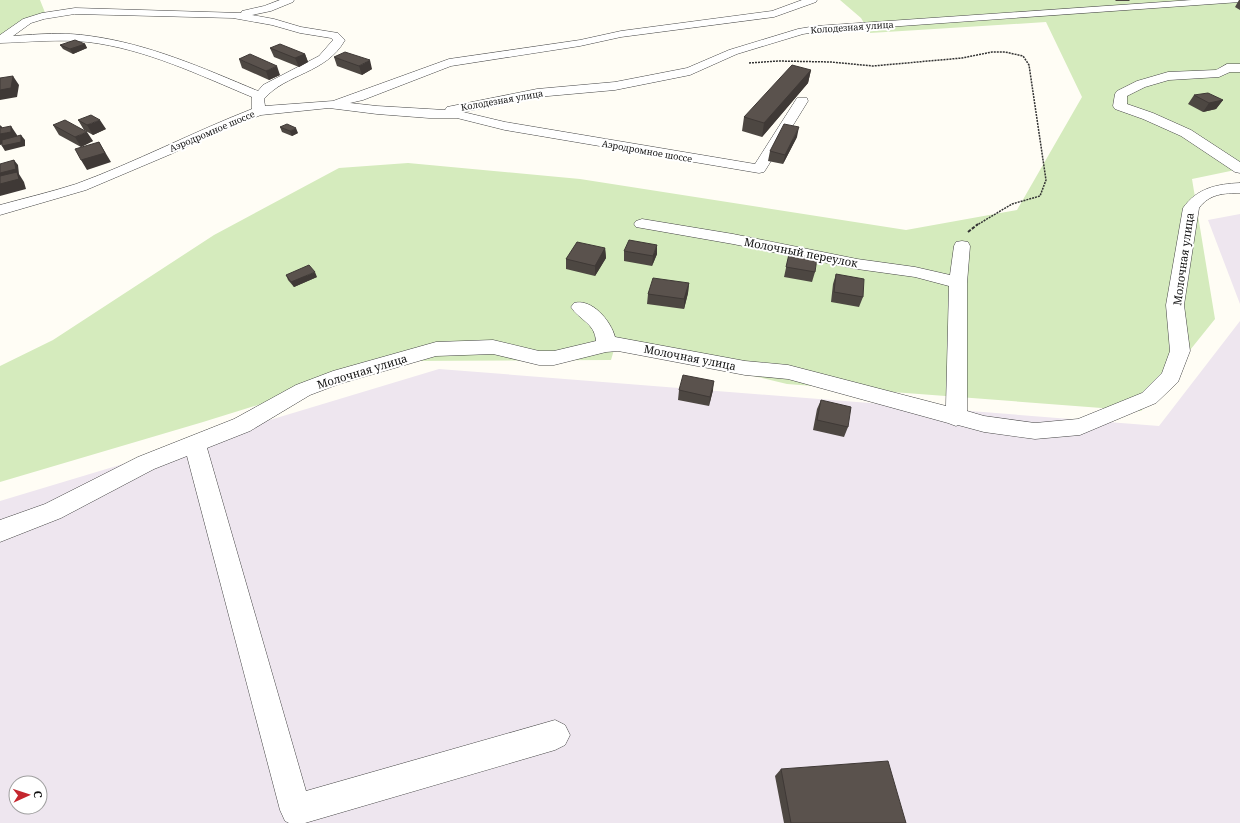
<svg xmlns="http://www.w3.org/2000/svg" width="1240" height="823" font-family="'Noto Serif',serif">
<rect width="100%" height="100%" fill="#fffdf5"/>
<path fill="#eee6ef" fill-rule="evenodd" d="M1240,214V304L1208,220Z
M1240,321V823H0V501L439,369L1159,426ZM16,783H40V807H16Z"/>
<path fill="#d5ebbd" d="M0,0H40L46,15L27,21L0,40Z
M840,0H1240V169L1192,179L1215,319L1141,411L787,384L616,343L611,360L399,361L203,422L0,482V366L53,340L214,235L339,168L408,163L580,179L906,230L1017,210L1082,97L1046,22L870,33L861,18Z"/>
<g fill="none" stroke-linecap="round" stroke-linejoin="round">
<g stroke="#444" stroke-width="1">
<path id="minor" d="M280,0H294L293,2L271,11L252,15L274,19L301,27L338,33L345,40C326,74 286,73 264,99L265,106L333,101L449,59L580,40L621,31L772,11L802,0H817L816,2L774,17L621,37L580,46L451,66L363,100L350,103L377,106L445,110L447,107L537,89L615,82L687,68L729,50L798,29L816,26L1192,0H1240V2L816,32L803,34L737,54L690,75L615,90L537,97L463,112L505,122L755,164L797,98H807L808,101L766,169L764,172L759,173L505,130L457,118H429L377,114L329,108L261,115L222,130L171,154L86,190L0,215V205C25,198 51,192 76,184C136,162 193,132 252,109V97C199,75 146,49 88,42C59,39 29,42 0,43V35L23,19L42,13L75,8L241,13L242,11L264,6ZM75,14L233,18L272,25L300,33L331,38L333,40L319,56L263,85L258,91C203,68 149,44 90,36C64,32 39,34 13,36L31,23L44,19Z
M1227,64H1240V72H1230L1219,77L1169,80L1145,87L1127,96V104L1153,113L1191,130L1240,162V173L1235,172L1181,136L1143,119L1115,109L1113,106L1115,94L1117,91L1137,81L1168,72L1216,70Z
M1240,183V193C1224,193 1209,194 1199,208L1184,305L1190,351L1178,382L1156,403L1080,435L1035,439L984,432L958,425L956,426L948,423L788,379L745,375L618,351L606,352L554,365H539L493,354L436,356L339,384L310,395L250,431L207,448L306,791L555,720L565,725L570,735L565,745L555,750L305,823H289L285,821L280,810L187,456L154,469L61,518L0,542V520L45,504L138,457L234,419L296,385L333,371L436,342L493,340L539,351H554L596,341C595,323 579,320 571,307L574,303C592,298 611,321 615,337L745,361L788,365L946,406L949,286L915,277L857,269L733,244L636,227L634,224L636,221L642,219L733,234L857,259L915,267L950,275L954,246L956,242L962,241L968,242L970,246L967,283V411L984,416L1035,423L1078,419L1142,393L1162,373L1170,351L1166,305L1183,208C1197,188 1217,184 1240,183Z"/>
</g>
<path stroke="#333" stroke-width="1.5" stroke-dasharray="2 1" stroke-linecap="butt" d="M749,63L778,61L831,62L873,66L962,58L992,52H1005L1023,56L1029,65L1046,180L1040,196L1012,204L977,225"/>
<path stroke="#333" stroke-width="2" stroke-dasharray="3.5 1.5" stroke-linecap="butt" d="M968,232L978,224"/>
<use href="#minor" fill="#fff" fill-rule="evenodd"/>
</g>
<path fill="#4d4742" d="M1115,0H1130L1129,1H1116Z
M1239,0H1240V10L1235,7Z
M85,44L87,48L73,54L63,49L60,45Z
M270,48L305,54L308,62L299,67L274,57Z
M334,57L372,69L362,75L337,66Z
M239,59L280,75L269,80L242,68Z
M811,70L808,83L762,137L742,131L744,117Z
M1194,95L1223,100L1216,109L1203,112L1188,104Z
M78,120L106,129L93,135L84,130Z
M53,125L93,141L81,147L59,135Z
M280,127L298,133L292,136L282,132Z
M797,137L783,164L768,161L770,151Z
M605,248L606,258L595,276L566,269V259Z
M624,251L657,254L652,266L624,261Z
M789,254L815,272L812,282L784,277Z
M836,274L863,297L859,307L831,302L833,284Z
M286,275L317,277L294,287L288,280Z
M689,283L688,293L684,309L647,304L648,294Z
M679,390H713L709,406L678,400Z
M821,400L848,427L844,437L813,430L817,409Z
M781,769L906,823H784L775,776Z"/>
<path fill="#3f3936" d="M85,44L87,48L73,54L70,49Z
M305,54L308,62L299,67L295,58Z
M370,60L372,69L362,75L359,66Z
M277,66L280,75L269,80L266,71Z
M811,70L808,83L762,137L764,123Z
M13,76L19,85L17,97L0,100V90Z
M1223,100L1216,109L1203,112L1209,103Z
M100,120L106,129L93,135L87,125Z
M1,126L6,133L11,126L17,135L18,141L0,145V134Z
M799,127L797,137L783,164L785,155Z
M296,128L298,133L292,136L290,131Z
M87,132L93,141L81,147L75,137Z
M21,135L25,140V146L5,151L2,146Z
M99,142L111,162L87,170L81,160Z
M14,160L18,165L19,174L24,182L26,189L0,196V173Z
M657,245V254L652,266L653,256Z
M605,248L606,258L595,276V266Z
M315,272L317,277L294,287L291,282Z
M689,283L688,293L684,309V299Z
M714,381L713,390L709,406L710,397Z"/>
<path fill="#5a524d" stroke="#3f3936" d="M75,40L85,44L70,49L60,45Z
M280,44L305,54L295,58L270,48Z
M345,52L370,60L359,66L334,57Z
M250,54L277,66L266,71L239,59Z
M792,65L811,70L764,123L744,117Z
M13,76L11,88L0,90V78Z
M1208,93L1223,100L1209,103L1194,95Z
M91,115L100,120L87,125L78,120Z
M65,120L87,132L75,137L53,125Z
M287,124L296,128L290,131L280,127Z
M784,124L799,127L785,155L770,151Z
M0,126H1V128L11,126V132L0,134Z
M21,135V142L2,146V140Z
M99,142L105,153L81,160L75,149Z
M14,160L16,169L0,173V164Z
M17,172L19,179L0,184V176Z
M629,240L657,245L653,256L624,251Z
M577,242L605,248L595,266L566,259Z
M789,254L817,258L815,272L786,267Z
M309,265L315,272L291,282L286,275Z
M836,274L864,279L863,297L834,292Z
M653,278L689,283L684,299L648,294Z
M683,375L714,381L710,397L679,390Z
M821,400L851,407L848,427L817,420Z
M888,761L906,823H791L781,769Z"/>
<g text-anchor="middle" dominant-baseline="central" stroke-width="4" stroke-linejoin="round" paint-order="stroke">
<g font-size="9" fill="#111" stroke="#fff">
<text transform="translate(852 27) rotate(-4)">Колодезная улица</text>
<text transform="translate(502 100) rotate(-10)">Колодезная улица</text>
<text transform="translate(212 131) rotate(-23)">Аэродромное шоссе</text>
<text transform="translate(647 151) rotate(10)">Аэродромное шоссе</text>
</g>
<g font-size="11" fill="#111" stroke="#fff">
<text transform="translate(801 252) rotate(11)">Молочный переулок</text>
<text transform="translate(1183 259) rotate(-82)">Молочная улица</text>
<text transform="translate(690 357) rotate(11)">Молочная улица</text>
<text transform="translate(362 371) rotate(-17)">Молочная улица</text>
</g>
</g>
<g transform="translate(28 795) rotate(87)"><circle r="19" fill="#ffffff" stroke="#a0a0a0"/>
<path d="M0-3L7 15L0 10L-7 15Z" fill="#c4262e"/>
<text y="-6" font-size="11" font-weight="bold" text-anchor="middle" fill="#111111">С</text>
</g>
</svg>
